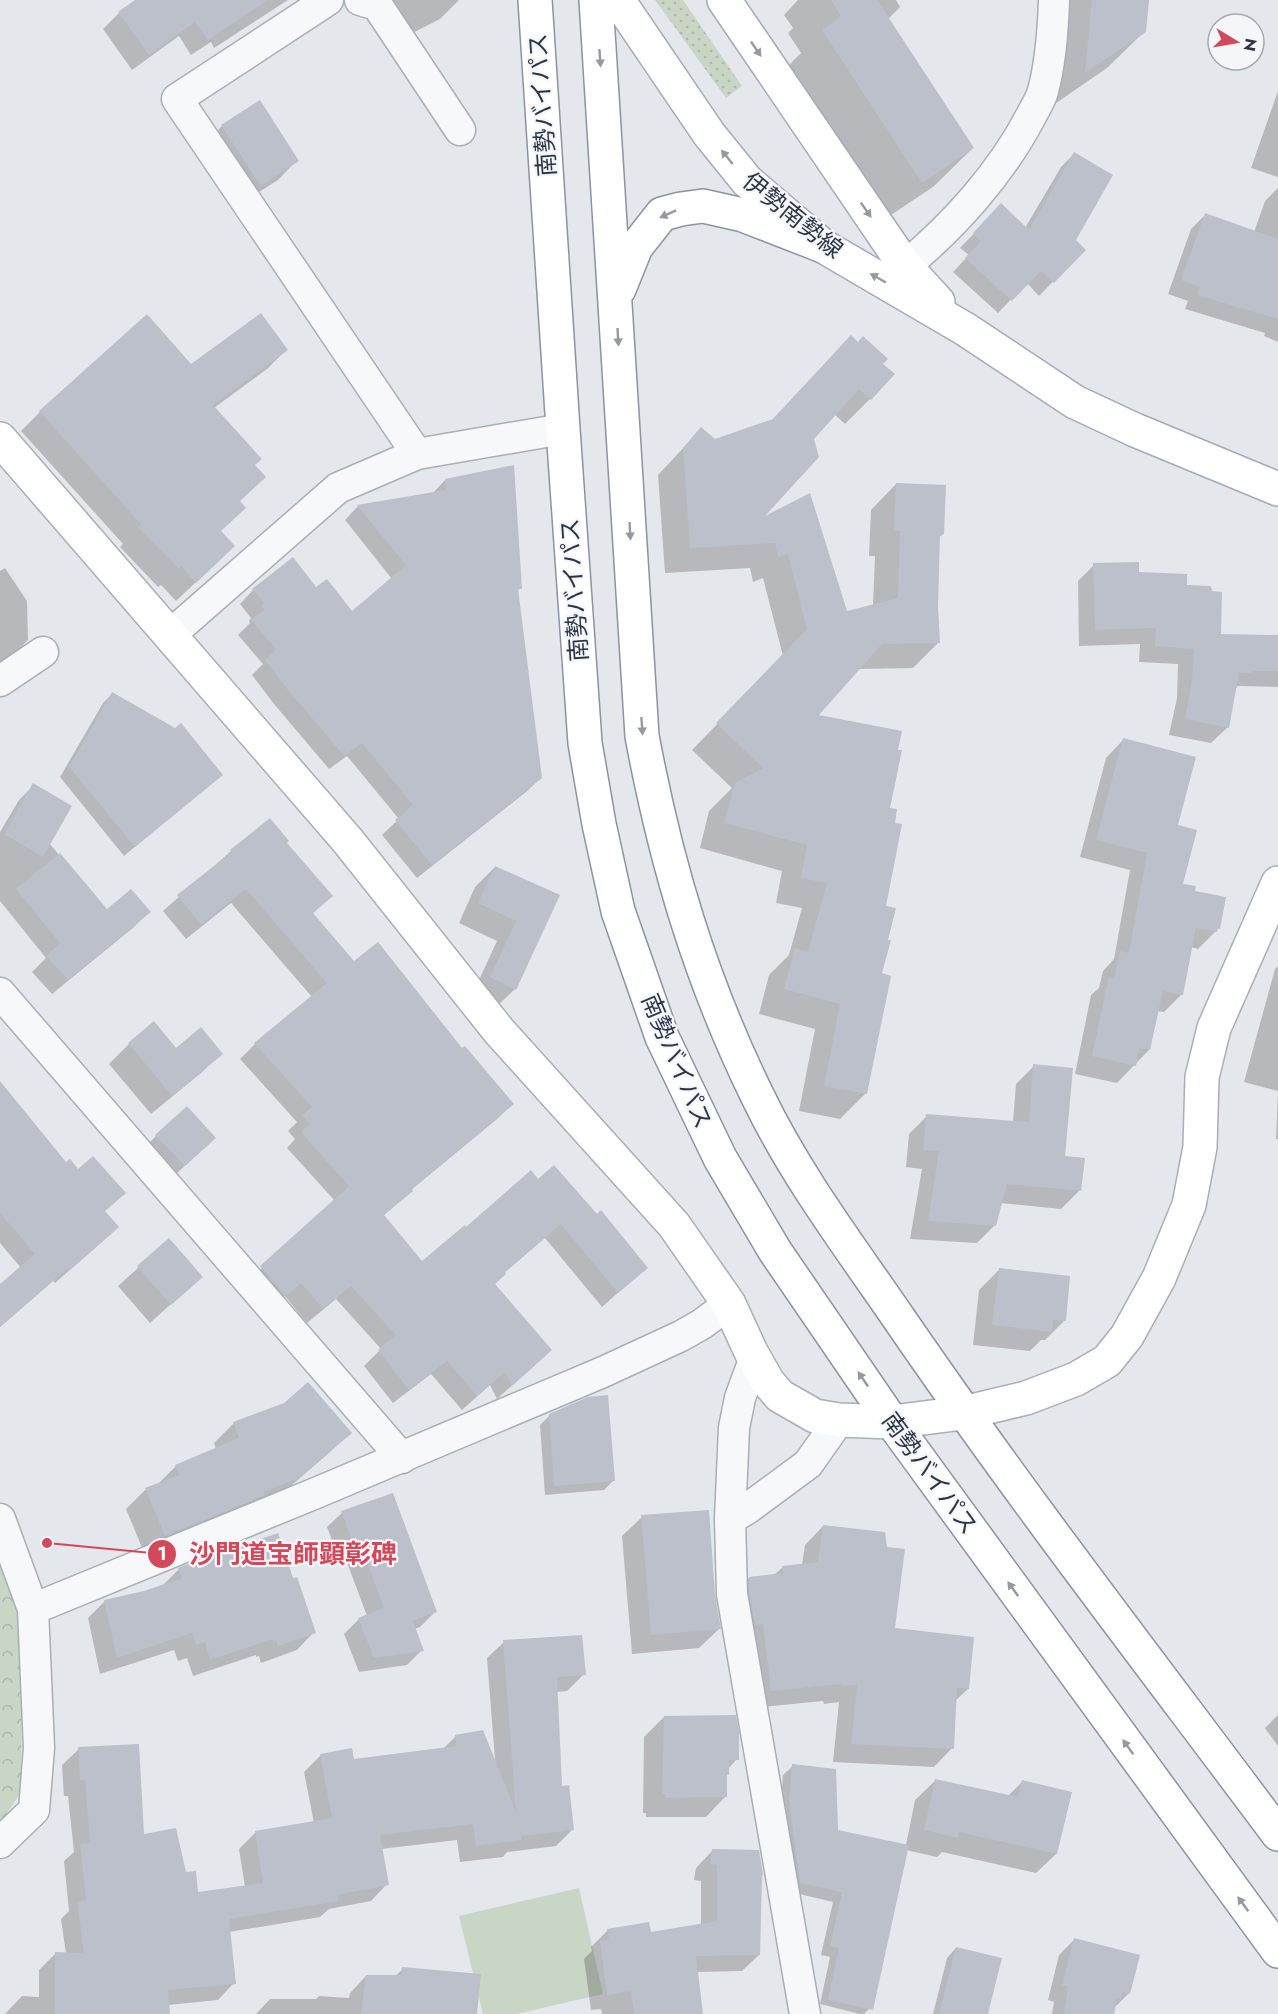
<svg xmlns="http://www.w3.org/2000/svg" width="1278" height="2014" font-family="Jost,'Noto Sans JP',sans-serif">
<defs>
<pattern id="grass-dots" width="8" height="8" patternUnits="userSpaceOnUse" patternTransform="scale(1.5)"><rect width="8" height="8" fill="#c9d6c5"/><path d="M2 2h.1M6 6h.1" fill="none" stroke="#adb8ab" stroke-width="1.8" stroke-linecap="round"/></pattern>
<pattern id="forest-crowns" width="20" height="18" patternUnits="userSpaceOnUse" patternTransform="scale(1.5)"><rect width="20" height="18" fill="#c9d6c5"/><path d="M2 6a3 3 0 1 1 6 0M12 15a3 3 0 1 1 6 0" fill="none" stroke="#adb8ab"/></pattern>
</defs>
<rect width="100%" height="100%" fill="#e4e7ec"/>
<path fill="url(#grass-dots)" d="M655,0H683L742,86L726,98Z"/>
<path fill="url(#forest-crowns)" d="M0,1548L23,1609L21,1792L0,1824Z"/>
<path fill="#c9d6c5" d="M579,1888L603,1994L516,2014H483L459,1916Z"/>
<path fill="#0003" d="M137,0H288L214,48L211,42L191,55L179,36L132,70L103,29L119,13Z
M366,0H459L440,19L389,45Z
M798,0H896L900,7L888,19L973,148L933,187L882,221L783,71L801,53L788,33L793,28L784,15Z
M1059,0H1147L1144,32L1107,68L1049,108Z
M1278,91V177L1251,168Z
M259,102L297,160L278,180L240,204L202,146L222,126Z
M1074,154V240L1084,250L1039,296L1027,283L998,313L953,272L969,255L960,248L988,219L1025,228L1061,167Z
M1278,188V342L1264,336L1265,333L1185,309L1188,301L1168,294L1191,229L1205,215L1254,232L1265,201Z
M851,337L881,364L870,399L845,424L834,414L812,439L759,520L846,612L873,605L875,556H869L871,510L896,484L943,534L938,538L937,607L939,642L913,668L858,669L816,716L888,809L880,974L866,1093L840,1119L799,1111L815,1029L759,1014L769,975L789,955L802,908L776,903L782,871L700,848L709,811L732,788L692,750L783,656L763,578L753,582L750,568L665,573L658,475L701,429L715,440L771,421Z
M286,350L267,369L214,408L253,465L238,502L220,532L214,565L176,601L161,585L158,587L120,547L123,544L21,431L40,412L191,366Z
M445,480L520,588L517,592L541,778L526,792L417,878L382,835L399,819L347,756L329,769L274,704L252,675L263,664L238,635L250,623L249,621L251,618L240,604L253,590L316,589L352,614L392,579L345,520L358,506L432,494Z
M1094,565L1138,573L1186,586L1220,635L1278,636V687L1238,686L1235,689L1228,727L1211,743L1169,735L1177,698L1178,664L1139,662L1140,644L1079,646L1078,581Z
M5,568L27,601L28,640L11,657L0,664V571Z
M112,694L221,775L124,856L60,777L103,703Z
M1123,740L1177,826L1182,885L1193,892L1219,928L1198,949L1191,947L1182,994L1164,1012L1157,1011L1149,1050L1117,1083L1075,1074L1091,995L1099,988L1103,971L1114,959L1130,870L1080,857L1106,758Z
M34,785L49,843L107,911L148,912L134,927L52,994L32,972L46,958L0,901V832L19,800Z
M285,843L331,896L312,914L354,963L461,1050L512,1104L497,1119L411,1190L383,1216L422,1264L466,1229L538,1181L646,1268L602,1307L545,1238L504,1273L494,1285L535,1365L497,1399L490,1385L462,1410L431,1374L393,1403L364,1366L381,1349L336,1299L307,1323L285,1296L270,1309L247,1282L335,1201L287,1148L295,1139L288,1131L297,1122L240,1059L255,1044L312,997L231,903L186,939L163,911L231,851Z
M495,867L558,896L515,989L495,1008L471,997L497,941L459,923L475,887Z
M1278,966V1139H1276L1278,1091L1244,1082L1275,969Z
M129,1044L176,1050L221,1054L201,1073L151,1114L109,1064Z
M1034,1066L1064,1157L1079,1191L1061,1209L1001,1203L995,1225L977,1243L910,1239L922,1169L906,1167L909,1134L927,1116L1013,1122L1016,1084Z
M0,1115L104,1212L103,1241L55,1283L53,1281L0,1327V1286L21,1268L0,1243Z
M156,1136L205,1147L175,1175L147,1145Z
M169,1240L201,1277L150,1323L118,1286Z
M999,1270L1064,1321L1045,1340H1041L1030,1351L973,1345L979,1290Z
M550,1415L614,1480L604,1490L545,1495L540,1425Z
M234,1423L350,1432L330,1452L278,1497L145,1555L126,1509L145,1490L157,1485L176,1466L216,1449L214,1443Z
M342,1513L435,1612L420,1627L414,1629L422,1650L407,1665L359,1672L344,1634L359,1619L367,1616L345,1557L339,1559L327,1527Z
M642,1517L712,1580L719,1629L699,1648L632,1654L622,1536Z
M823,1526L894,1630L968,1689L954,1702L952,1748L934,1767L833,1762L839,1702L824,1704L823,1701L753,1708L731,1596L749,1578L774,1575L783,1567L802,1565L805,1545Z
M179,1569L292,1580L314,1632L297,1650L261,1663L259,1656L256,1657V1655L193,1676L187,1658L178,1661L174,1650L100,1674L88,1618L105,1601L144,1592L162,1586Z
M504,1642L584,1674L567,1691L556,1692L561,1788L573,1829L556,1846L507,1852L503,1857L460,1862L457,1840L381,1849L387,1884L371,1901L329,1909L320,1917L229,1932L234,1983L218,2000L168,2005V2014H5L22,1996L39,1997V1970L55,1954H66L61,1919L69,1911L64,1861L74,1852L68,1796H64L62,1765L79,1749L143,1836L185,1874L197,1894L245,1887L239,1849L255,1833L314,1823L304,1772L321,1755L353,1761L442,1750L456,1736L495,1760L487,1658Z
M1278,1715V1746L1265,1728Z
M664,1717L737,1759L727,1770L725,1776V1797L706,1817H646V1813H643L644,1737Z
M793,1766L837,1831L906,1845L915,1800L935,1781L1008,1796L1022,1782L1056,1854L1036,1873L942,1852L937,1857L906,1850L873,2005L864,2014H860L820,2004L830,1957L821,1955L833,1902L791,1892L780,1811L783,1775Z
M712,1851L759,1955L742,1971L696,1972L701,2014H602L601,2009L591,2010L584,1959L592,1951L591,1947L608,1930L649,1933L701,1925V1881L694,1880L696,1868Z
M1075,1939L1129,1993L1114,2008L1113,2014H1052L1054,2002L1048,2000L1059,1955Z
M956,1948L987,2014H933L947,1958Z
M403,1969L475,2014H256L270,1999H316L319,1996L349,1998L350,1993L366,1976L394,1977Z"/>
<path fill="#bbc0ca" d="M135,0H268L208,40L195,22L149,55L118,12Z
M831,0H877L974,148L922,183L822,30L841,16Z
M1092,0H1149L1146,32L1085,73Z
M260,100L299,161L261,186L221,125Z
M1074,152L1113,175L1076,240L1086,250L1054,283L1041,271L1012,301L965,258L981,241L973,233L1001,203L1029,230Z
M1205,213L1278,239V319L1197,295L1200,287L1181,280Z
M261,313L288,350L213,405L262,459L255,465L266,477L240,501L246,508L221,531L235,546L196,583L181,566L179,569L138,527L141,524L39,411L147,314L191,364Z
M851,335L858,342L863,336L888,359L883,364L895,374L871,400L859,389L814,439L819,457L765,516L810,493L847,611L898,598L900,531H894L896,483L946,485L944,534H940L938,607L940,643L882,644L819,715L902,731L898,750H902L890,808L897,809L895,823L902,824L886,906L896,908L888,940H891L882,973L891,976L867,1094L824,1086L840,1004L784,989L795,948L808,952L827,883L801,878L807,845L724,823L735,783L763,768L716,723L807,629L788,554L778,557L775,543L690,548L683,448L701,427L715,439L773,419Z
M514,465L522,589H518L542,778L432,865L395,820L413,805L362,743L344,756L288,690L265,660L276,649L251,620L264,610L261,606L264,603L252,589L293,557L316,587L327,579L352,611L406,565L357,505L446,490L445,479Z
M1139,562V572L1187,574V585L1211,586L1212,591L1222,592L1221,634L1278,635V671H1253V673H1239L1229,728L1185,719L1192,680L1194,649L1155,646L1156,628L1095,630L1093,563Z
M112,692L175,728L181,723L223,775L135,847L69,767Z
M1123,738L1196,757L1178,825L1197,830L1183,884L1196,886L1195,891L1226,897L1220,929L1218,928L1217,932L1196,928L1183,995L1163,991L1150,1050L1139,1048L1136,1066L1092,1056L1109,976L1114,978L1120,951L1129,953L1147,853L1096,840Z
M33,783L72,806L43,857L4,834Z
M270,818L289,841L287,843L333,896L313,913L354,961L378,942L462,1048L465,1046L514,1104L412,1189L413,1191L384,1215L422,1261L465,1225L466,1227L531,1170L538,1179L554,1165L597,1214L601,1210L648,1268L618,1293L561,1224L505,1272L506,1274L495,1284L552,1350L512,1386L505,1372L477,1396L447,1361L409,1390L378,1350L396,1335L351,1286L323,1309L301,1283L286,1296L260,1266L349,1186L301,1132L310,1124L302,1115L312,1107L254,1043L327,983L246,889L201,925L177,895L232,852L230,850Z
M60,853L107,909L131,889L151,912L68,980L46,956L60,943L16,889Z
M495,866L560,895L516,990L490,977L516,921L478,903Z
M154,1021L176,1048L201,1027L223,1054L172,1096L128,1043Z
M1033,1064L1073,1068L1065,1156L1085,1158L1081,1191L1007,1184L996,1226L928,1221L939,1151L923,1150L926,1114L1029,1122Z
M0,1081L66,1162L70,1159L78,1169L93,1156L126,1193L105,1211L119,1227L70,1270L68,1268L0,1327V1284L35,1254L0,1213Z
M187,1106L216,1138L185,1166L155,1135Z
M169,1238L203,1277L171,1305L137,1266Z
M999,1268L1070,1276L1066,1321L1053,1320L1052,1332L992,1325Z
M308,1382L352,1433L299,1478L264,1492L265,1495L165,1536L145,1488L179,1475L175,1465L239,1438L233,1422L284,1403Z
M608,1395L615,1481L554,1486L549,1414L588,1397Z
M393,1493L437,1612L413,1621L424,1651L374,1658L358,1618L384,1608L360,1543L354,1546L341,1511Z
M709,1510L715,1595L721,1629L651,1635L641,1515Z
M823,1525L885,1532L887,1547L905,1549L895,1628L974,1637L969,1689L957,1688L954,1749L851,1744L857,1685L842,1686L841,1684L771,1691L763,1624L755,1625L749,1592V1577L783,1573L782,1566L818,1562Z
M278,1533L293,1578L297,1577L316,1633L278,1646L276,1640L273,1641V1639L210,1660L205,1642L196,1645L192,1633L117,1658L104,1600L144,1591L182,1578L178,1568L210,1555L208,1557Z
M582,1635L586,1675L557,1677L562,1786L569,1785L574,1830L521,1836V1840L476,1846L473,1824L380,1835L389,1885L337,1895L339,1901L229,1919L236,1984L168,1990L170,2014H55V1952L84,1953L77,1901H86L80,1843H90L85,1780H80L78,1747L139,1744L144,1834L176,1828L186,1872L196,1871L198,1892L263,1883L255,1831L332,1818L320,1754L352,1748L354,1759L456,1746L455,1735L483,1730L516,1812L503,1640Z
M736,1715L739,1732V1760H729V1775H727V1797L665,1798V1794H662L664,1716Z
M792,1764L836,1769L838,1830L909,1845L873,2010L828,2000L839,1948L830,1946L842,1892L800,1883L789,1801Z
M935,1779L1018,1797L1022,1780L1072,1792L1057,1854L959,1832L958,1838L924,1830Z
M712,1849L759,1850L763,1875H762L760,1955L696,1956L703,2014H634L631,1991L607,1995L600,1941L609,1939L607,1929L649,1922L651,1932L717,1921V1865L710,1864Z
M1074,1938L1140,1955L1130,1994L1123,1992L1121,2000L1117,1999L1114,2014H1064L1068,1986L1062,1985Z
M956,1947L1002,1958L988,2014H939Z
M402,1967L481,1974L477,2014H361L366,1975H401Z"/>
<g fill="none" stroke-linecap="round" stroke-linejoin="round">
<g stroke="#a9aeb7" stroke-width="33">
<path id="street" d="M328,0L177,99L417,454L563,429
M360,0L377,5L460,130
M905,266C954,226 1002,172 1031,116C1035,108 1041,99 1043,91C1051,61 1053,31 1054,0
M170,635L338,488L417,454
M0,681L43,652
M0,993L402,1458
M754,1360L740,1398L734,1428L730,1519L732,1594L805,2014
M0,1519L33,1609L316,1493L603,1372L681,1336L702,1324L729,1304
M730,1519L747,1509L808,1464L839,1420
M0,1843L34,1810L39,1748L33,1609"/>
</g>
<g stroke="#a9aeb7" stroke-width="36">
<path id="secondary" d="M0,439L348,841L499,1031L674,1225L729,1304L751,1352L768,1382L780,1396L815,1416L839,1420L892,1422L963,1413L1026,1398L1076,1379L1107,1361L1127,1336L1159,1278L1189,1205L1200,1147L1202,1077L1214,1028L1278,883"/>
</g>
<g stroke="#a3abb8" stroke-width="36">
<path id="primary" d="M618,0L709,134L747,181L823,246L965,329L1075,402L1135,430L1278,489
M724,0L905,266L938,302"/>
</g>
<g stroke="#8b94a3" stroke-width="36">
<path id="highway" d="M535,0L563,429L585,743L599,824L618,911L662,1037L720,1158L775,1251L892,1422L1278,1951
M596,0L642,736C666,864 700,979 758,1097C796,1176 850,1247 900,1320C1020,1495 1151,1664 1278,1834
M619,289L636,247L662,214L681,209L703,206L743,215L823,246"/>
</g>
<use href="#street" stroke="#f7f8fa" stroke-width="30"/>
<use href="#secondary" stroke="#fff" stroke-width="33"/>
<use href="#primary" stroke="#fff" stroke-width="33"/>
<use href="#highway" stroke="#fff" stroke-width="33"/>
</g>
<defs><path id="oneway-solid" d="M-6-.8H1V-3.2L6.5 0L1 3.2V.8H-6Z" transform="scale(1.5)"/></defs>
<g fill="#959aa2">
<use href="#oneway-solid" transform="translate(756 49) rotate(56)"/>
<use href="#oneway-solid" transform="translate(600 58) rotate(86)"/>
<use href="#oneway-solid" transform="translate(727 157) rotate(-129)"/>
<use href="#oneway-solid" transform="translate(866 210) rotate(55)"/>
<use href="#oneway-solid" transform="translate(668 214) rotate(156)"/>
<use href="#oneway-solid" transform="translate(878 278) rotate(-150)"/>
<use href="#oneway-solid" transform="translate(618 337) rotate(87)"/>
<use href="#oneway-solid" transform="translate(630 531) rotate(87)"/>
<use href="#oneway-solid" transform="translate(642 726) rotate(86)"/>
<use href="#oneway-solid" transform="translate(863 1379) rotate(-124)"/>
<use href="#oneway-solid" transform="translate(1013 1589) rotate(-126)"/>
<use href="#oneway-solid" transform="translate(1128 1747) rotate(-126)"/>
<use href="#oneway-solid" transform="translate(1243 1904) rotate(-126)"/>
</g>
<g text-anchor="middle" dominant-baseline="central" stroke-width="4.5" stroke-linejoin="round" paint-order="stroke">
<g font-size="24" fill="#2b3445" stroke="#f4f6f9">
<text transform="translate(542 105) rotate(-94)">南勢バイパス</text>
<text transform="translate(793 215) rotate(39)">伊勢南勢線</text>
<text transform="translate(574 590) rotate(-94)">南勢バイパス</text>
<text transform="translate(677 1061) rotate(67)">南勢バイパス</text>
<text transform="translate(930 1473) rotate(54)">南勢バイパス</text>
</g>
</g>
<path fill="none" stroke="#d1495b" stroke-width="2" d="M47 1543L162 1554"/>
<g fill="#d1495b" stroke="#f4f6f9" stroke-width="2">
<circle cx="47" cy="1543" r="6"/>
<circle cx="162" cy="1554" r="15"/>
</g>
<g font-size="18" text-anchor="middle" font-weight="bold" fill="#fff">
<text x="162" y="1560">1</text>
</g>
<g font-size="26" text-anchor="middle" font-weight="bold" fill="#d1495b" stroke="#f4f6f9" stroke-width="4.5" stroke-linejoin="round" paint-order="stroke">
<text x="293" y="1563">沙門道宝師顕彰碑</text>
</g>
<g transform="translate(1236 42) rotate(101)"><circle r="28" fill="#f4f6f9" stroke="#a4a8b1" stroke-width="1.5"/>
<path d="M0-4.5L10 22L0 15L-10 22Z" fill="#d1495b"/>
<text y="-9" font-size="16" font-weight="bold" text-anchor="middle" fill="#2b3445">N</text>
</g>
</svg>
